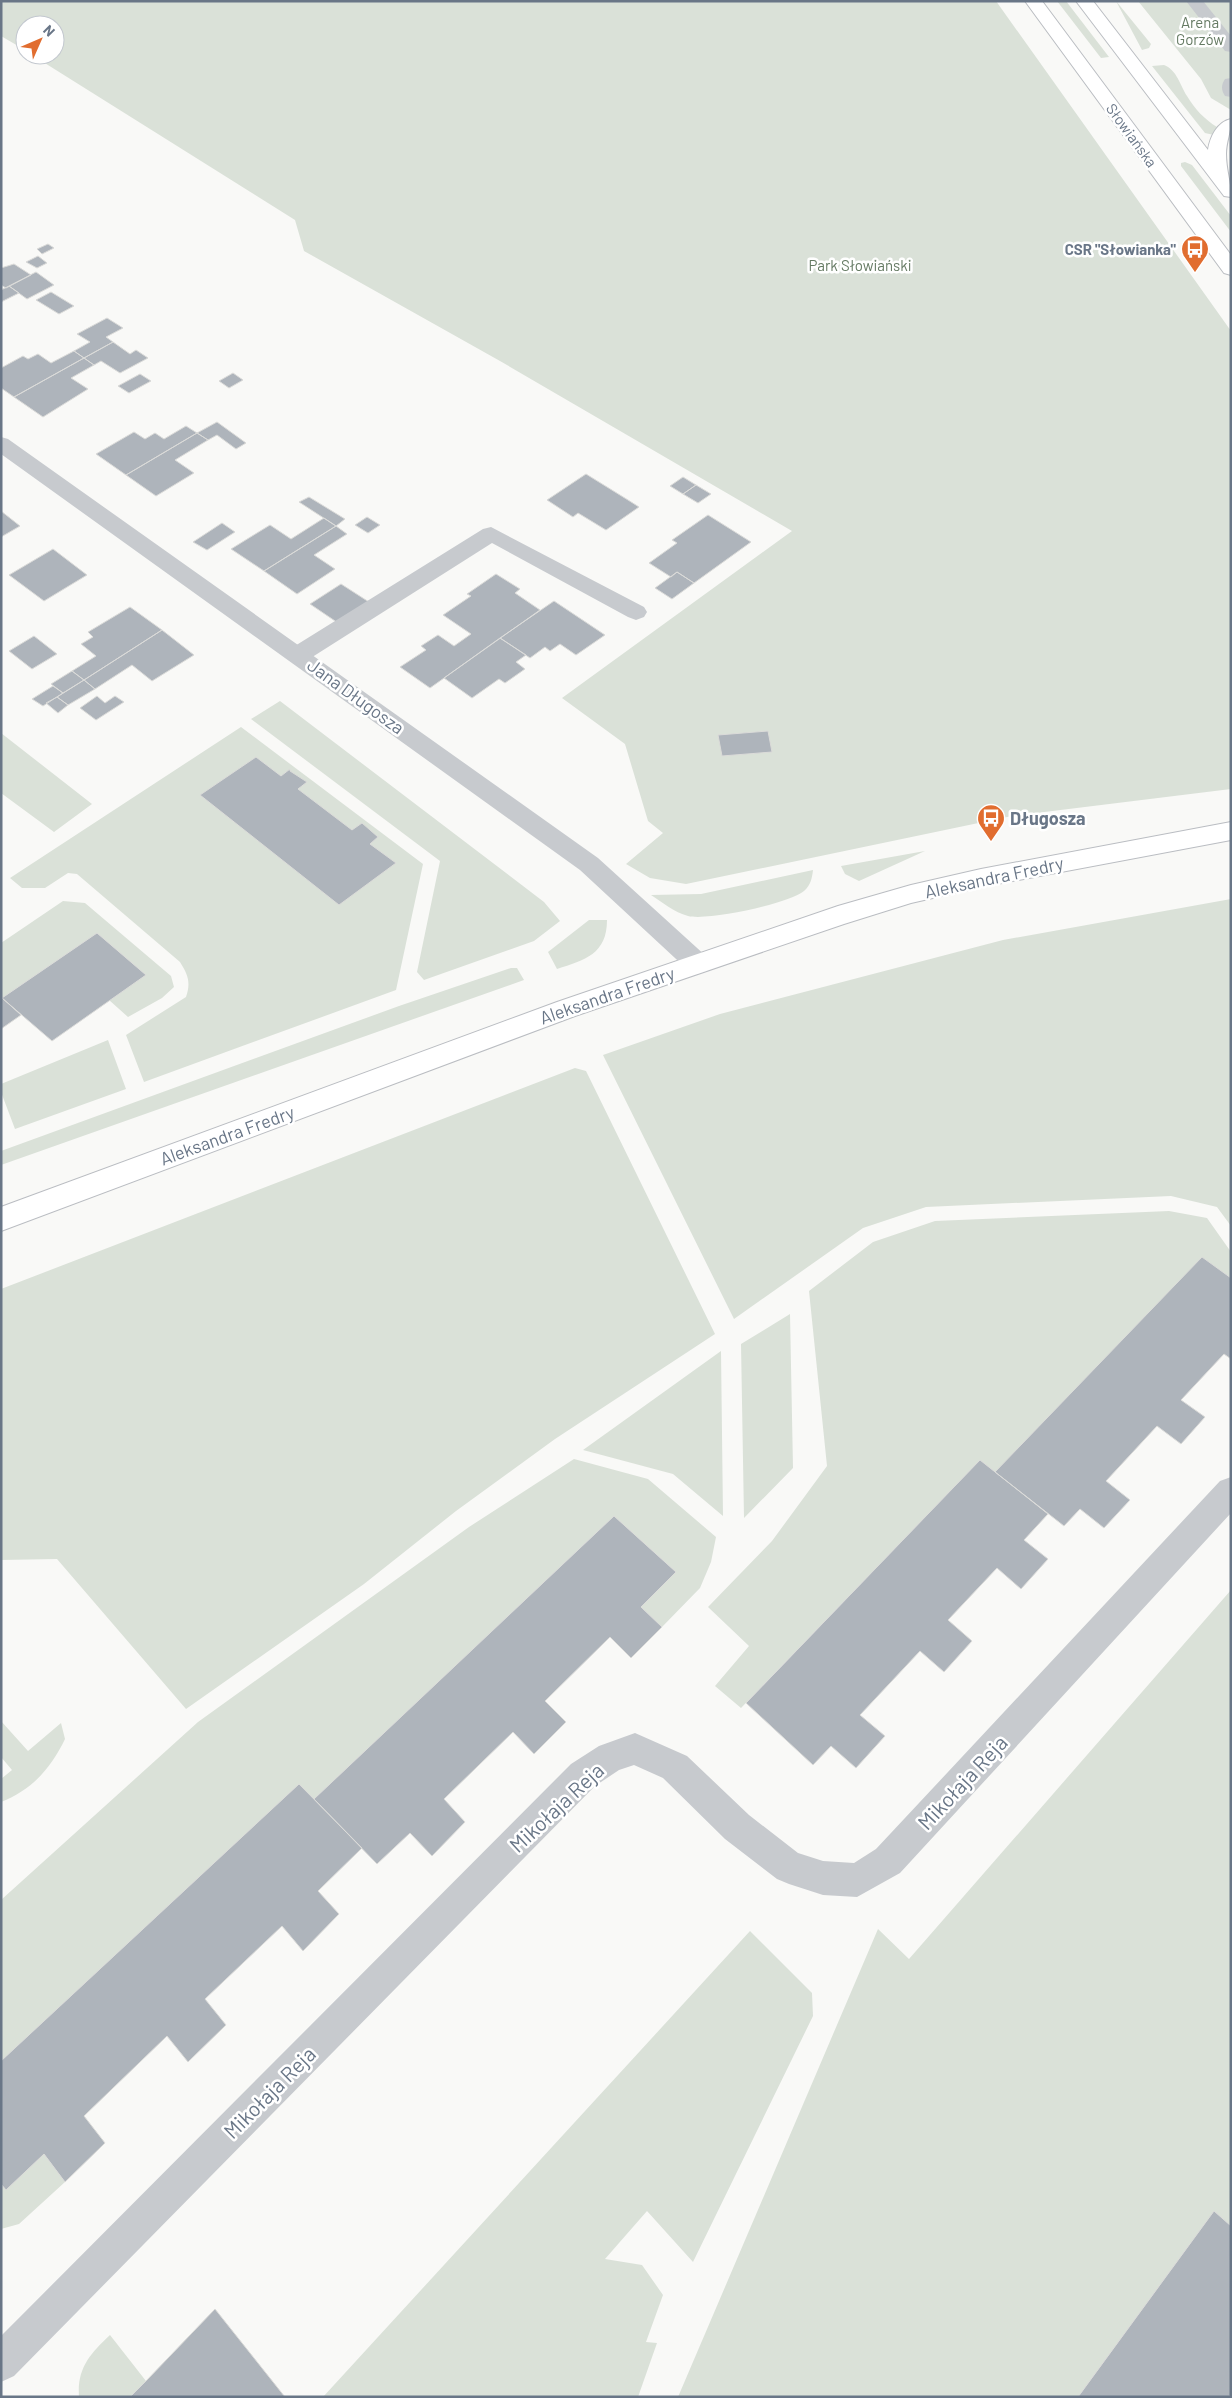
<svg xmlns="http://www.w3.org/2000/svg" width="1232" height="2398" font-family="Barlow,sans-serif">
<rect width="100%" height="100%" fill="#f9f9f7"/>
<path fill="#dae1d8" d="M1,1H996L1231,331V789L1012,816L686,884L650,878L626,864L663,833L648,821L625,744L562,698L792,531L500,361L304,251L295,220L32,55H55V25H25V50L1,36Z
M1057,1H1066L1109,57L1101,58Z
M1116,1L1151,44L1149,48L1142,50Z
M1138,1H1231V110L1211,98L1201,79Z
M1164,65C1177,70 1180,85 1187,96C1195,109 1204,119 1217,127L1214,135L1205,133L1152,66Z
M1185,162L1192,165L1231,216V232L1181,166V163Z
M280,701L544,902L560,921L534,941L424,980L417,972L440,861L251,719Z
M241,727L423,864L396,990L144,1082L126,1035L186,997C191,982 188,975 180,962L77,874L68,873L45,888H22L10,878Z
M1,733L92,804L54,832L1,793Z
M925,851L859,881L845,874L841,866Z
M813,870C812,878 811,885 804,891C788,904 708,921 688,916C674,912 663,903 651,895L701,894Z
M1231,899V1226L1217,1207L1171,1196L926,1207L863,1228L734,1319L603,1055L720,1014L1003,940Z
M63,901L85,903L171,976L174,987L162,998L128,1017L109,1000L146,975L97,933L2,998L1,943Z
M589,920H607C607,954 585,960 557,969L548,952Z
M511,968H517L524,980L1,1165V1151L399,1006Z
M108,1040L126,1089L15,1129L1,1092V1084Z
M575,1068L586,1071L715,1334L555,1439L456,1511L364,1584L186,1709L57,1559L1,1560V1289Z
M1169,1211L1207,1218L1231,1252V1278L995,1472L980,1460L741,1708L715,1686L749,1646L708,1607L772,1541L827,1466L809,1291L873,1242L935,1221Z
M790,1314L793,1468L744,1518L741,1344Z
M721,1351L723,1516L673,1474L583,1450Z
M574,1459L648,1479L716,1537L711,1562L700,1588L662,1627L641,1607L676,1572L614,1516L314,1799L299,1784L1,2061V1900L198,1722L469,1527Z
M1231,1590V2226L1214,2211L1078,2397H678L878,1929L909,1959Z
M1,1721L28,1751L61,1723L65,1739C51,1768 32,1790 1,1802V1779L12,1770L1,1757Z
M750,1931L812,1993L813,2016L693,2262L647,2211L605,2259L642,2265L663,2295L646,2342L657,2343L638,2397H323Z
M44,2154L65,2182L19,2224L1,2229V2184L6,2190Z
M110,2335L146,2381L130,2397H79C77,2368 90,2354 110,2335Z"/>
<path fill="#aeb4bb" stroke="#dbdbd9" d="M48,244L54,248L42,254L37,249Z
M38,256L47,263L37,268L26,262Z
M14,264L31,275L6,288L1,285V268Z
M36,272L54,285L27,299L9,286Z
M9,286L19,293L1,302V290Z
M51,292L74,306L59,314L36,300Z
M107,318L123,328L106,337L113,342L84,358L74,351L90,342L77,334Z
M113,342L130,354L136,350L148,358L120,373L101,361L94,365L84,358Z
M74,351L84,358L14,397L1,388V368L23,356L28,359L38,354L51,363Z
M84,358L94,365L71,378L88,389L43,417L14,397Z
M233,373L243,380L229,388L219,381Z
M140,374L151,381L129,393L118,386Z
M217,422L246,443L236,449L217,435L208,440L197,433Z
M186,426L197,433L126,475L96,454L134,432L145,439L155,433L164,439Z
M197,433L208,440L175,460L194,473L156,496L126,475Z
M586,474L628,500L639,507L606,530L578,513L573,517L547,500Z
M683,477L696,485L683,494L670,486Z
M696,485L711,494L698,503L683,494Z
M309,497L345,519L336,526L299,502Z
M1,511L20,526L1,537Z
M708,515L751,542L694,583L677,572L671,577L649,563L677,543L672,540Z
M367,517L380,525L368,533L355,525Z
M324,518L336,526L264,571L231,549L270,525L291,539Z
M222,523L235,532L207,550L193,542Z
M336,526L347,534L314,555L335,569L297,594L264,571Z
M53,549L87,575L44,601L9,575Z
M677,572L694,583L672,599L655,588Z
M496,574L520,589L515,593L540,610L430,688L400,667L426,650L421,646L438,635L454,646L471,634L443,615L471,596L467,594Z
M341,584L369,602L338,623L310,604Z
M554,601L605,635L576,655L560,644L550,651L545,647L530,658L500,638Z
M130,607L162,630L84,680L72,671L96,656L81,644L93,637L88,632Z
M162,630L194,655L152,681L132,665L95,689L84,680Z
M34,636L57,654L32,669L9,651Z
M500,638L526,655L516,662L525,669L505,683L499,679L472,698L444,678Z
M72,671L84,680L63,693L51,684Z
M84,680L95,689L68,705L57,697Z
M53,686L63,693L43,706L32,699Z
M97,696L105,703L115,696L124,702L96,720L80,708Z
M57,697L68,705L58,713L46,703Z
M768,731L772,752L722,756L718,735Z
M256,757L281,776L290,769V771L307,782L298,789L352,830L362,823L378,837L379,836L370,844L396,863L339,905L200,795Z
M97,933L146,975L52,1041L2,998Z
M1,997L21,1015L1,1029Z
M1202,1257L1231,1278V1359L1224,1354L1181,1400L1205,1417L1181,1444L1157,1426L1106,1481L1130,1500L1104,1528L1080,1509L1064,1526L995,1472Z
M980,1460L1048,1514L1024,1540L1048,1559L1021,1589L997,1568L948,1620L972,1641L944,1672L920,1651L860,1715L885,1736L856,1768L831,1746L813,1765L746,1703Z
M614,1516L676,1572L641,1607L662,1627L631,1658L610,1637L545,1701L566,1722L534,1754L513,1732L444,1799L465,1822L432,1856L410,1833L377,1864L314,1799Z
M299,1784L362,1848L318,1891L339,1914L303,1951L282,1926L205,1999L226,2025L188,2062L167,2036L84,2116L105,2143L65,2182L44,2154L6,2190L1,2184V2061Z
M1214,2211L1231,2226V2394L1229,2397H1078Z
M215,2309L285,2397H130L146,2381Z"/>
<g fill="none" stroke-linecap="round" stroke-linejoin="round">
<g stroke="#babdc2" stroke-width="2">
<path id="secondary" d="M1025,1H1042L1231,255V275L1224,273Z
M1076,1H1093L1208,150C1210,137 1217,122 1231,119C1231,132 1226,142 1226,154C1226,170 1231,182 1231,197L1224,196Z
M1231,822V840L981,887L911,903L844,924L575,1016L1,1231V1207L557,1002L838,906L911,885L981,869Z"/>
</g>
<path fill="#c7cace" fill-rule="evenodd" d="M1186,1H1203L1231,36V52L1225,51Z
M1231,78V97L1225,96C1221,90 1221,85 1225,79Z
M491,527L644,607L647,612L644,617L636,620L628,617L492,543L306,661L298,663L290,661L287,655L290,649L483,529Z"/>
<path fill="#c7cace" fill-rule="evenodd" d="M1,437L8,439L598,858L707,957L711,964L707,971L698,974L689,971L580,870L1,454Z
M1231,1477V1513L900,1873L857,1897L823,1895L789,1884L777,1879L725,1839L663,1778L634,1765L619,1770L595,1786L14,2376L1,2382V2336L571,1764L599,1746L635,1733L687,1756L749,1815L798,1853L823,1861L854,1863L876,1849L1220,1481Z"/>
<use href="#secondary" fill="#fff" fill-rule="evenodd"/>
</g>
<defs>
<g id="bus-pin" transform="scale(1.4375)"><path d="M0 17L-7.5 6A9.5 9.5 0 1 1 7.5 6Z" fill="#e16d2f" stroke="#fff"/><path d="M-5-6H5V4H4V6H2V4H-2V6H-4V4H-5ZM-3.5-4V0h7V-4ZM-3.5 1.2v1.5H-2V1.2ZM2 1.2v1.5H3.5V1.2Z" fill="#fff"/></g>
</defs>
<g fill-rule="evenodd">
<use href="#bus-pin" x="1195" y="249"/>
<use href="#bus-pin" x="991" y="818"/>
</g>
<g text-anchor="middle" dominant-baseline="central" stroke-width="5" stroke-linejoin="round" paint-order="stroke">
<g font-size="15" fill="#657a63" stroke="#fff">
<text x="1200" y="22">Arena<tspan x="1200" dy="17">Gorzów</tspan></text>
<text x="860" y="265">Park Słowiański</text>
</g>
<g font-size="15" fill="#697687" stroke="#fff">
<text transform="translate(1132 135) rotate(54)">Słowiańska</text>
</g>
<g font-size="15" font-weight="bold" fill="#697687" stroke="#fff" text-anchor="end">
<text x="1176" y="249">CSR "Słowianka"</text>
</g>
<g font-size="18" fill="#697687" stroke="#fff">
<text transform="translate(356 696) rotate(36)">Jana Długosza</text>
<text transform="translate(994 877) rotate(-12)">Aleksandra Fredry</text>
<text transform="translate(607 995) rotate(-19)">Aleksandra Fredry</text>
<text transform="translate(227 1135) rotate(-20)">Aleksandra Fredry</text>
</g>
<g font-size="18" font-weight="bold" fill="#697687" stroke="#fff" text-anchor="start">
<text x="1010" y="818">Długosza</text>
</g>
<g font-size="21" fill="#697687" stroke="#fff">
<text transform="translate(962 1782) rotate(-47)">Mikołaja Reja</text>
<text transform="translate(556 1807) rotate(-43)">Mikołaja Reja</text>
<text transform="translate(269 2092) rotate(-45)">Mikołaja Reja</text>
</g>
</g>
<rect width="1232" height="2398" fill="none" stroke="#697687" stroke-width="5"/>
<g transform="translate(40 40) rotate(45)"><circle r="24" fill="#ffffff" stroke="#c3c8cf"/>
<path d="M0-4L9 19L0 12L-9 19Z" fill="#e16d2f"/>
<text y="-8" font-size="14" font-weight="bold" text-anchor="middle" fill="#697687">N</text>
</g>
</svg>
